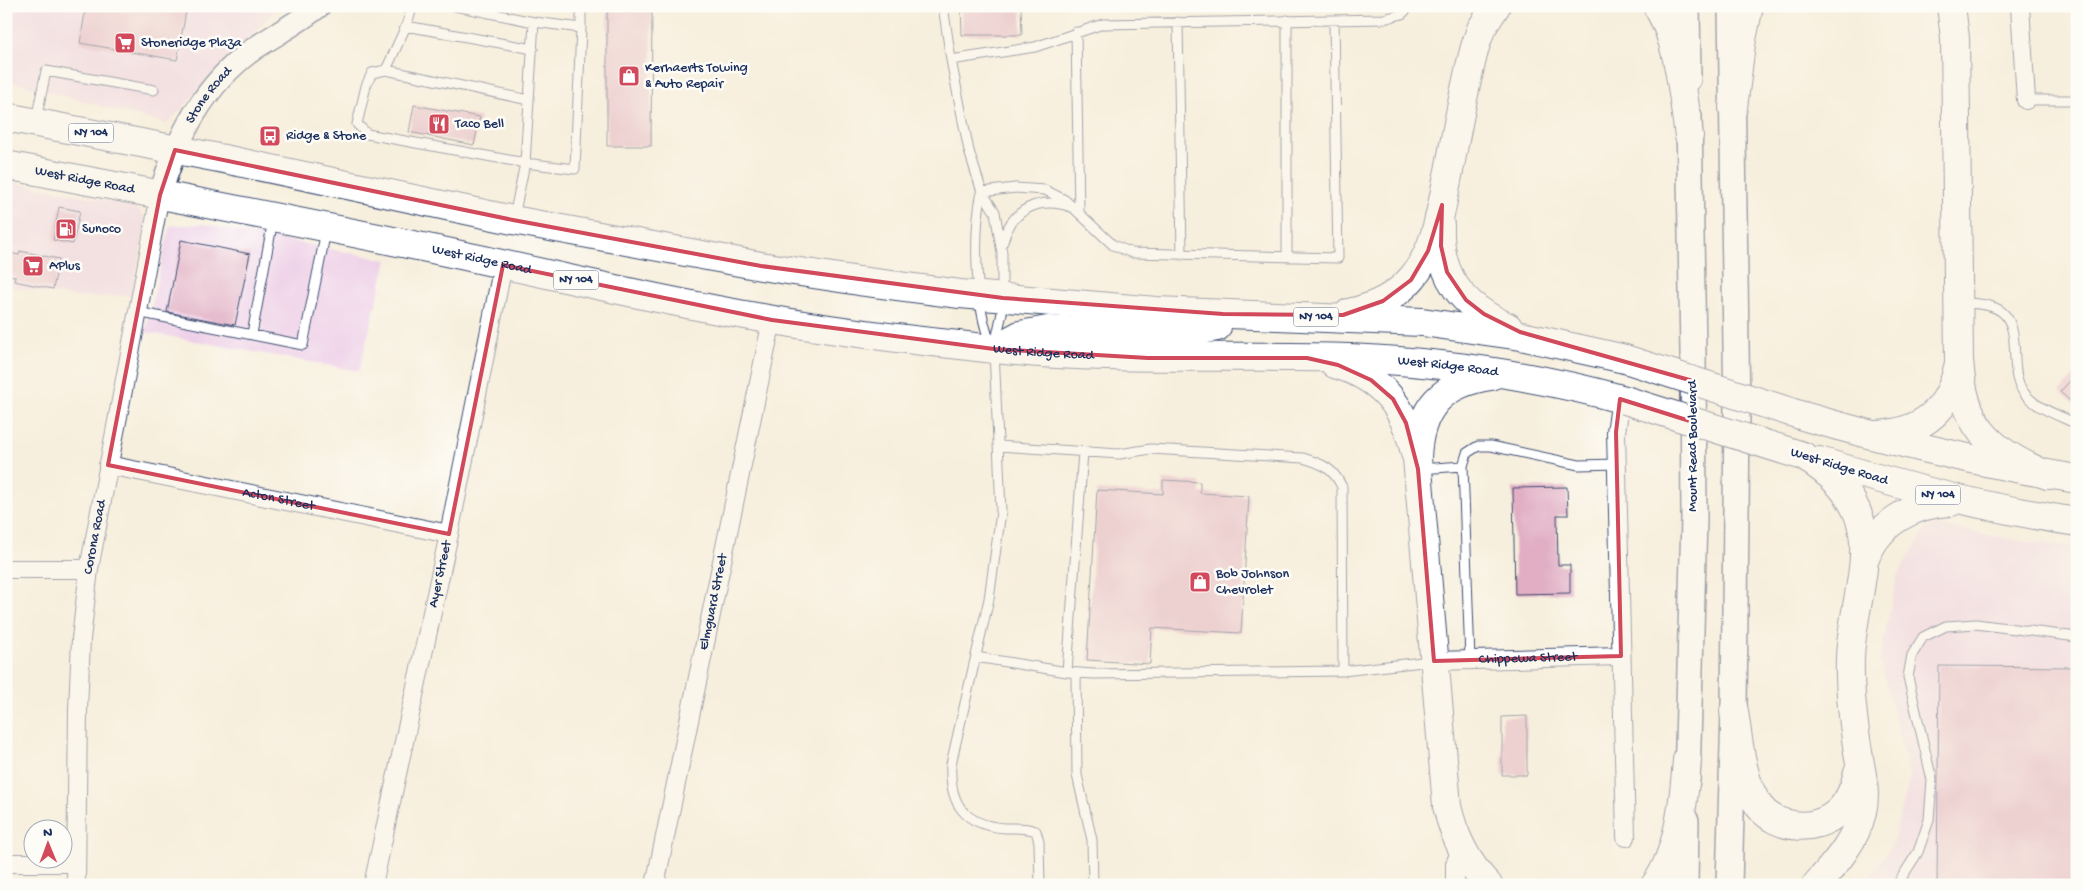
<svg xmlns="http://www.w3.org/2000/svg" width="2083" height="891" font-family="'Gochi Hand',sans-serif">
<rect width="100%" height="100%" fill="#fdfcf7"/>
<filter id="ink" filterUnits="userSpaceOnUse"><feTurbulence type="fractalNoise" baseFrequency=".02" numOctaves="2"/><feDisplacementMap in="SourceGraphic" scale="10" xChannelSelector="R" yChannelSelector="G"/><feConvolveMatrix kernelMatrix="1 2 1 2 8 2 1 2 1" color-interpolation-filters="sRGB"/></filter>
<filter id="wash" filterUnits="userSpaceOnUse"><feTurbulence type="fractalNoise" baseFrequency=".0096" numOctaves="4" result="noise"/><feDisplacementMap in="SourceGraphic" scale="20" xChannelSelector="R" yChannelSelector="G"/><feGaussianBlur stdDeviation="1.12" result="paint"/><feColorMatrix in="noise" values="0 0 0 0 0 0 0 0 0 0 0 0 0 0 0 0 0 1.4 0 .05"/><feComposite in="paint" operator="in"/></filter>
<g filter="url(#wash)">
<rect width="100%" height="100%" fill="#f7efdd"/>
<path fill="#eed0e8" d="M6,6H279L167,124L6,80Z
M6,181L131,205L139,210L144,217L146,223L132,296L76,297L16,288L6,285Z
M203,224L387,260L359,371L145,332L170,226Z
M1929,524L2020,541L2077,547V885H1864L1892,845L1910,778L1880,659L1897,576Z"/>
<g id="blocks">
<path fill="#e1aec4" d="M86,6H187L177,60L80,43Z
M607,6H652L651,146H607Z
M961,6H1021L1022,35H962Z
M414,105L480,117L474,145L409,132Z
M59,207L80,211L73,244L53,240Z
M181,240L250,254L235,325L167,312Z
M20,251L59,259L53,289L14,281L15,276L6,275L10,253L19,255Z
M2077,373V407L2060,392Z
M1163,480L1200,482V493L1249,496L1241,633L1152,628L1150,664L1087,660L1097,490L1163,494Z
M1567,487L1568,515H1557L1558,565H1570V593L1515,594L1513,488Z
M1939,666L2077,667V885H1937Z
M1527,716V775H1502V717Z"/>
</g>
</g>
<g filter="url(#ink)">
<use href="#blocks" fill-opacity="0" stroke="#3c4c71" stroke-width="1"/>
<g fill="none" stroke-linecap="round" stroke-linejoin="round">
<g stroke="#3c4c71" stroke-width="11">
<path id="service" d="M455,6L534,22L581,28L575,169L525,163L514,217
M943,6L951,60L969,151L982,192L1015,188L1045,190L1065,200L1113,245L1132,253L1338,258L1334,20
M1178,22L1182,255
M406,26L533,49
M581,28V6
M1076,32L1079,213
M951,60L1035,47L1103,24L1384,19L1402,14L1410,6
M386,70L372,73L366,86L357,124L367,134L525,163L529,100L386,70L406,26L413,6
M529,100L534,22
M2026,100H2072
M36,120L46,71L154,90
M982,192L995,212L1002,253V313L994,349L1001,512L989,599L951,764C949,804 964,825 1005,828C1015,828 1026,827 1036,831L1039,842L1040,885
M982,192C973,232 975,307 991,344
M1003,242C1011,209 1040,196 1071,207
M1287,257V20
M1961,303C2009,303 2014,317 2015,361C2016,371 2016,381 2022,390C2034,408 2058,415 2077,424
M137,312L303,345L326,231
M252,334L273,220
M999,446L1119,454L1151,449L1303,458C1323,464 1333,468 1342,487L1343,671
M1420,469L1463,466
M976,657L1067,672L1093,674L1343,671L1431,661
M1470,660L1463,466L1467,453L1478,446H1491L1579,465L1617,464
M1067,672L1083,452
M1076,673L1077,775L1092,840L1093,885
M1897,885L1918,852L1929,820L1932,780L1908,677L1912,655L1923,637L1946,626L1976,624L2077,637"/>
</g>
<g stroke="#3c4c71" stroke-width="20">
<g id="minor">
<path d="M2020,6L2026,100"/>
<path d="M1621,399L1616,432L1626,837"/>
<path id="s1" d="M108,465L449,534"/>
<path d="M6,569H89"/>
<path id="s2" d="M1434,661L1621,656"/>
<path d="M6,863H76"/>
<path id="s3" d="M76,885L78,710L81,639L89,569L160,195"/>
<path id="s4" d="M373,885L449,534L503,265"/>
<path id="s5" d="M655,885L772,320"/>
<path d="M1455,885V864L1461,850"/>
</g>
</g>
<g stroke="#3c4c71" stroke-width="25">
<g id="tertiary">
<path id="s6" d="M160,195C177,137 204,84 255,48C276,34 299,22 319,6"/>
</g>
</g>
<g stroke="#3c4c71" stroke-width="28">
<path id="secondary" d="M1687,6L1688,79
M1687,781L1694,518L1693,352L1689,116
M1685,885L1686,821
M1729,885L1734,711L1737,413L1731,6"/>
</g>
<g stroke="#3c4c71" stroke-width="30">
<g id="trunk">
<path d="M1657,6C1679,40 1683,96 1689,136"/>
<path d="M1951,6L1955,38L1959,359C1963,426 1987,449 2047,475"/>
<path d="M1733,108L1741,44L1749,6"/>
<path d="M6,117L224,159L513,220L761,266L859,281L960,294L1156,311L1422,322L1521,336L1625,359"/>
<path id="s7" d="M6,165C155,194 303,222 451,253C559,276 665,302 774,320C847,333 921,341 995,349C1113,362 1231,354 1349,358C1443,362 1535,375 1625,400"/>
<path d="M1440,225C1438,277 1462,306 1508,327"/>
<path d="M1349,313C1372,308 1396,297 1412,278C1437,249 1441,207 1449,171C1457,129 1464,88 1475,47L1481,29L1496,6"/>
<path d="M996,348L1020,335L1048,330L1123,334L1201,330L1217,327"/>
<path d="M1335,364C1383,378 1404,406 1415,453"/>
<path d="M1803,416C1893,442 1984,464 2077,479"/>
<path d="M1878,435C1922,432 1949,411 1958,367"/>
<path d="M1803,456C1830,472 1852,492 1861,523C1872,562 1851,616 1850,658C1849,689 1853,721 1858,752C1861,771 1867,793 1862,812C1856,840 1835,864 1816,885"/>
<path d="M1819,461C1904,487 1989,509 2077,522"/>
<path d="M1864,561C1878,523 1911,504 1951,502"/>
<path d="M1734,711C1738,738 1742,783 1759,806C1777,830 1816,832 1838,812C1849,802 1855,786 1858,772"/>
<path d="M1488,885C1466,862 1454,837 1447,806L1417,458C1419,408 1442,383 1491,376"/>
<path d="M1655,885C1679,853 1684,798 1687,760"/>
</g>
</g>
<use href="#service" stroke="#fff" stroke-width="9"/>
<use href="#minor" stroke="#fff" stroke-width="18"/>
<use href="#tertiary" stroke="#fff" stroke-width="22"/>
<use href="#secondary" stroke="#fff" stroke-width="25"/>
<use href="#trunk" stroke="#fff" stroke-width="28"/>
<g stroke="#3c4c71" stroke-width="30" stroke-linecap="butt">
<path id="trunk-bridge" d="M1625,359L1803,416
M1625,400L1803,456"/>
</g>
<use href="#trunk-bridge" stroke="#fff" stroke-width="28"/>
</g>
</g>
<path d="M0 0H2083V891H0ZM175,150L513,220L761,266L1003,298L1223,314L1343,315L1383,301L1411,280L1428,251L1442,205L1441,246L1447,272L1466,300L1484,314L1520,332L1693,381V422L1620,399L1616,432L1621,656L1434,661L1418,469L1406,423L1393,399L1371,380L1338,365L1307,358H1148L994,349L772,320L503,265L449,534L108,465L160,195Z" fill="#f7efdd" fill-opacity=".55" fill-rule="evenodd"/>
<path fill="none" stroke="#d1495b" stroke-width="4" stroke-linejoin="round" d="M175,150L513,220L761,266L1003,298L1223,314L1343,315L1383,301L1411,280L1428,251L1442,205L1441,246L1447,272L1466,300L1484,314L1520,332L1693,381V422L1620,399L1616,432L1621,656L1434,661L1418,469L1406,423L1393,399L1371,380L1338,365L1307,358H1148L994,349L772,320L503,265L449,534L108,465L160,195Z"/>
<defs>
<g id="supermarket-square" transform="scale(1.125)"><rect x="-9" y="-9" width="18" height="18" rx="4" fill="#d1495b" stroke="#fdfcf7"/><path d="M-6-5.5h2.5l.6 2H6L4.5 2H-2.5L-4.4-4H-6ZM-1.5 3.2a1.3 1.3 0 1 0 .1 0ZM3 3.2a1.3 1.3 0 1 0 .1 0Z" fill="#fff"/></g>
<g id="shop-square" transform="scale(1.125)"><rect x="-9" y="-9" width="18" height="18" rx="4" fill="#d1495b" stroke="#fdfcf7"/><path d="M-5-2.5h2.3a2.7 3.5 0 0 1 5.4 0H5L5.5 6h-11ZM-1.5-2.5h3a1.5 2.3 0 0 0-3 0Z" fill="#fff"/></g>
<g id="restaurant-square" transform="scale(1.125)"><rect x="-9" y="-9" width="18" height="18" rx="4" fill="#d1495b" stroke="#fdfcf7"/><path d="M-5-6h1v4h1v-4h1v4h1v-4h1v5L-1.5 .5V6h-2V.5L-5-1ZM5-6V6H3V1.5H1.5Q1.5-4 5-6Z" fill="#fff"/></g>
<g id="bus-square" transform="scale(1.125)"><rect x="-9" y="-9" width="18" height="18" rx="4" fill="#d1495b" stroke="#fdfcf7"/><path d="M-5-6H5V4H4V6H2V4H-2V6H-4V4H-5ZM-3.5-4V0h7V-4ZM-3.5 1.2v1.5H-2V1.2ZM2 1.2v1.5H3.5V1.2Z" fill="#fff"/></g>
<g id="fuel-square" transform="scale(1.125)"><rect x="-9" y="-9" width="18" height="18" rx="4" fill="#d1495b" stroke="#fdfcf7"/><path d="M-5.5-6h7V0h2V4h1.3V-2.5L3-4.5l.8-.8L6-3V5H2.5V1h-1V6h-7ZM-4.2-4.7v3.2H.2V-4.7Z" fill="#fff"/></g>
</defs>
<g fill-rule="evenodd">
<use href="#supermarket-square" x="125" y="43"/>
<use href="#shop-square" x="629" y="76"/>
<use href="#restaurant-square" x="439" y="124"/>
<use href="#bus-square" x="270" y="136"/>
<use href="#fuel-square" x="66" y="229"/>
<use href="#supermarket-square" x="33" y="266"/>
<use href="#shop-square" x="1200" y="582"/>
</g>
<g text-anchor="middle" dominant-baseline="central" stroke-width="5" stroke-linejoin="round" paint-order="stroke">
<g fill="#fdfcf7" stroke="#5f6c8c" stroke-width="1">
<rect x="68.5" y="123.5" width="45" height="19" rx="4"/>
<rect x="553.5" y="270.5" width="45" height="19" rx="4"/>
<rect x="1293.5" y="307.5" width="45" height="19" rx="4"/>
<rect x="1915.5" y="485.5" width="45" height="19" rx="4"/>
</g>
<g font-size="12" font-weight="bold" fill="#1b2f5e">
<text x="91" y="133">NY 104</text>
<text x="576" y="280">NY 104</text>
<text x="1316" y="317">NY 104</text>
<text x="1938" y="495">NY 104</text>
</g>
<g font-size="14" fill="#1b2f5e" stroke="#fdfcf7" text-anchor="start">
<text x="141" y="43">Stoneridge Plaza</text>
<text x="645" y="68">Kerhaerts Towing<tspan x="645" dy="16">&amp; Auto Repair</tspan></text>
<text x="455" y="124">Taco Bell</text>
<text x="286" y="136">Ridge &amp; Stone</text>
<text x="82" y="229">Sunoco</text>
<text x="49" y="266">APlus</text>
<text x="1216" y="574">Bob Johnson<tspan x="1216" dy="16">Chevrolet</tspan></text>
</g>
<g font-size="14" fill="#1b2f5e" stroke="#fdfcf7">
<text stroke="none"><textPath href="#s6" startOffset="112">Stone Road</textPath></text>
<text stroke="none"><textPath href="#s7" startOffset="80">West Ridge Road</textPath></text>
<text stroke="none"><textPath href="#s7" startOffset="485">West Ridge Road</textPath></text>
<text stroke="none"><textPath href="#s7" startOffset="1055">West Ridge Road</textPath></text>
<text stroke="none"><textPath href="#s7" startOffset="1460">West Ridge Road</textPath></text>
<text transform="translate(1693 446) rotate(-90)">Mount Read Boulevard</text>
<text transform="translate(1839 467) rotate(17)">West Ridge Road</text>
<text stroke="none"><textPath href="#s1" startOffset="174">Acton Street</textPath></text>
<text stroke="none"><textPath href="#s3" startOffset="349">Corona Road</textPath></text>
<text stroke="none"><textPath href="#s4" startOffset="318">Ayer Street</textPath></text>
<text stroke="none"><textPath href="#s5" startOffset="289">Elmguard Street</textPath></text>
<text stroke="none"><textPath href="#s2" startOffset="94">Chippewa Street</textPath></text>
</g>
</g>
<rect width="2083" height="891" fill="none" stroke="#fdfcf7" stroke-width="25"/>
<g transform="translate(48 844) rotate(359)"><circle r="24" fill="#fdfcf7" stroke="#a3aaba"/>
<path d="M0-4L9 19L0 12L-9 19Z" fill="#d1495b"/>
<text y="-8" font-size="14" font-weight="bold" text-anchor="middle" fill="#1b2f5e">N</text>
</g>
</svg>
